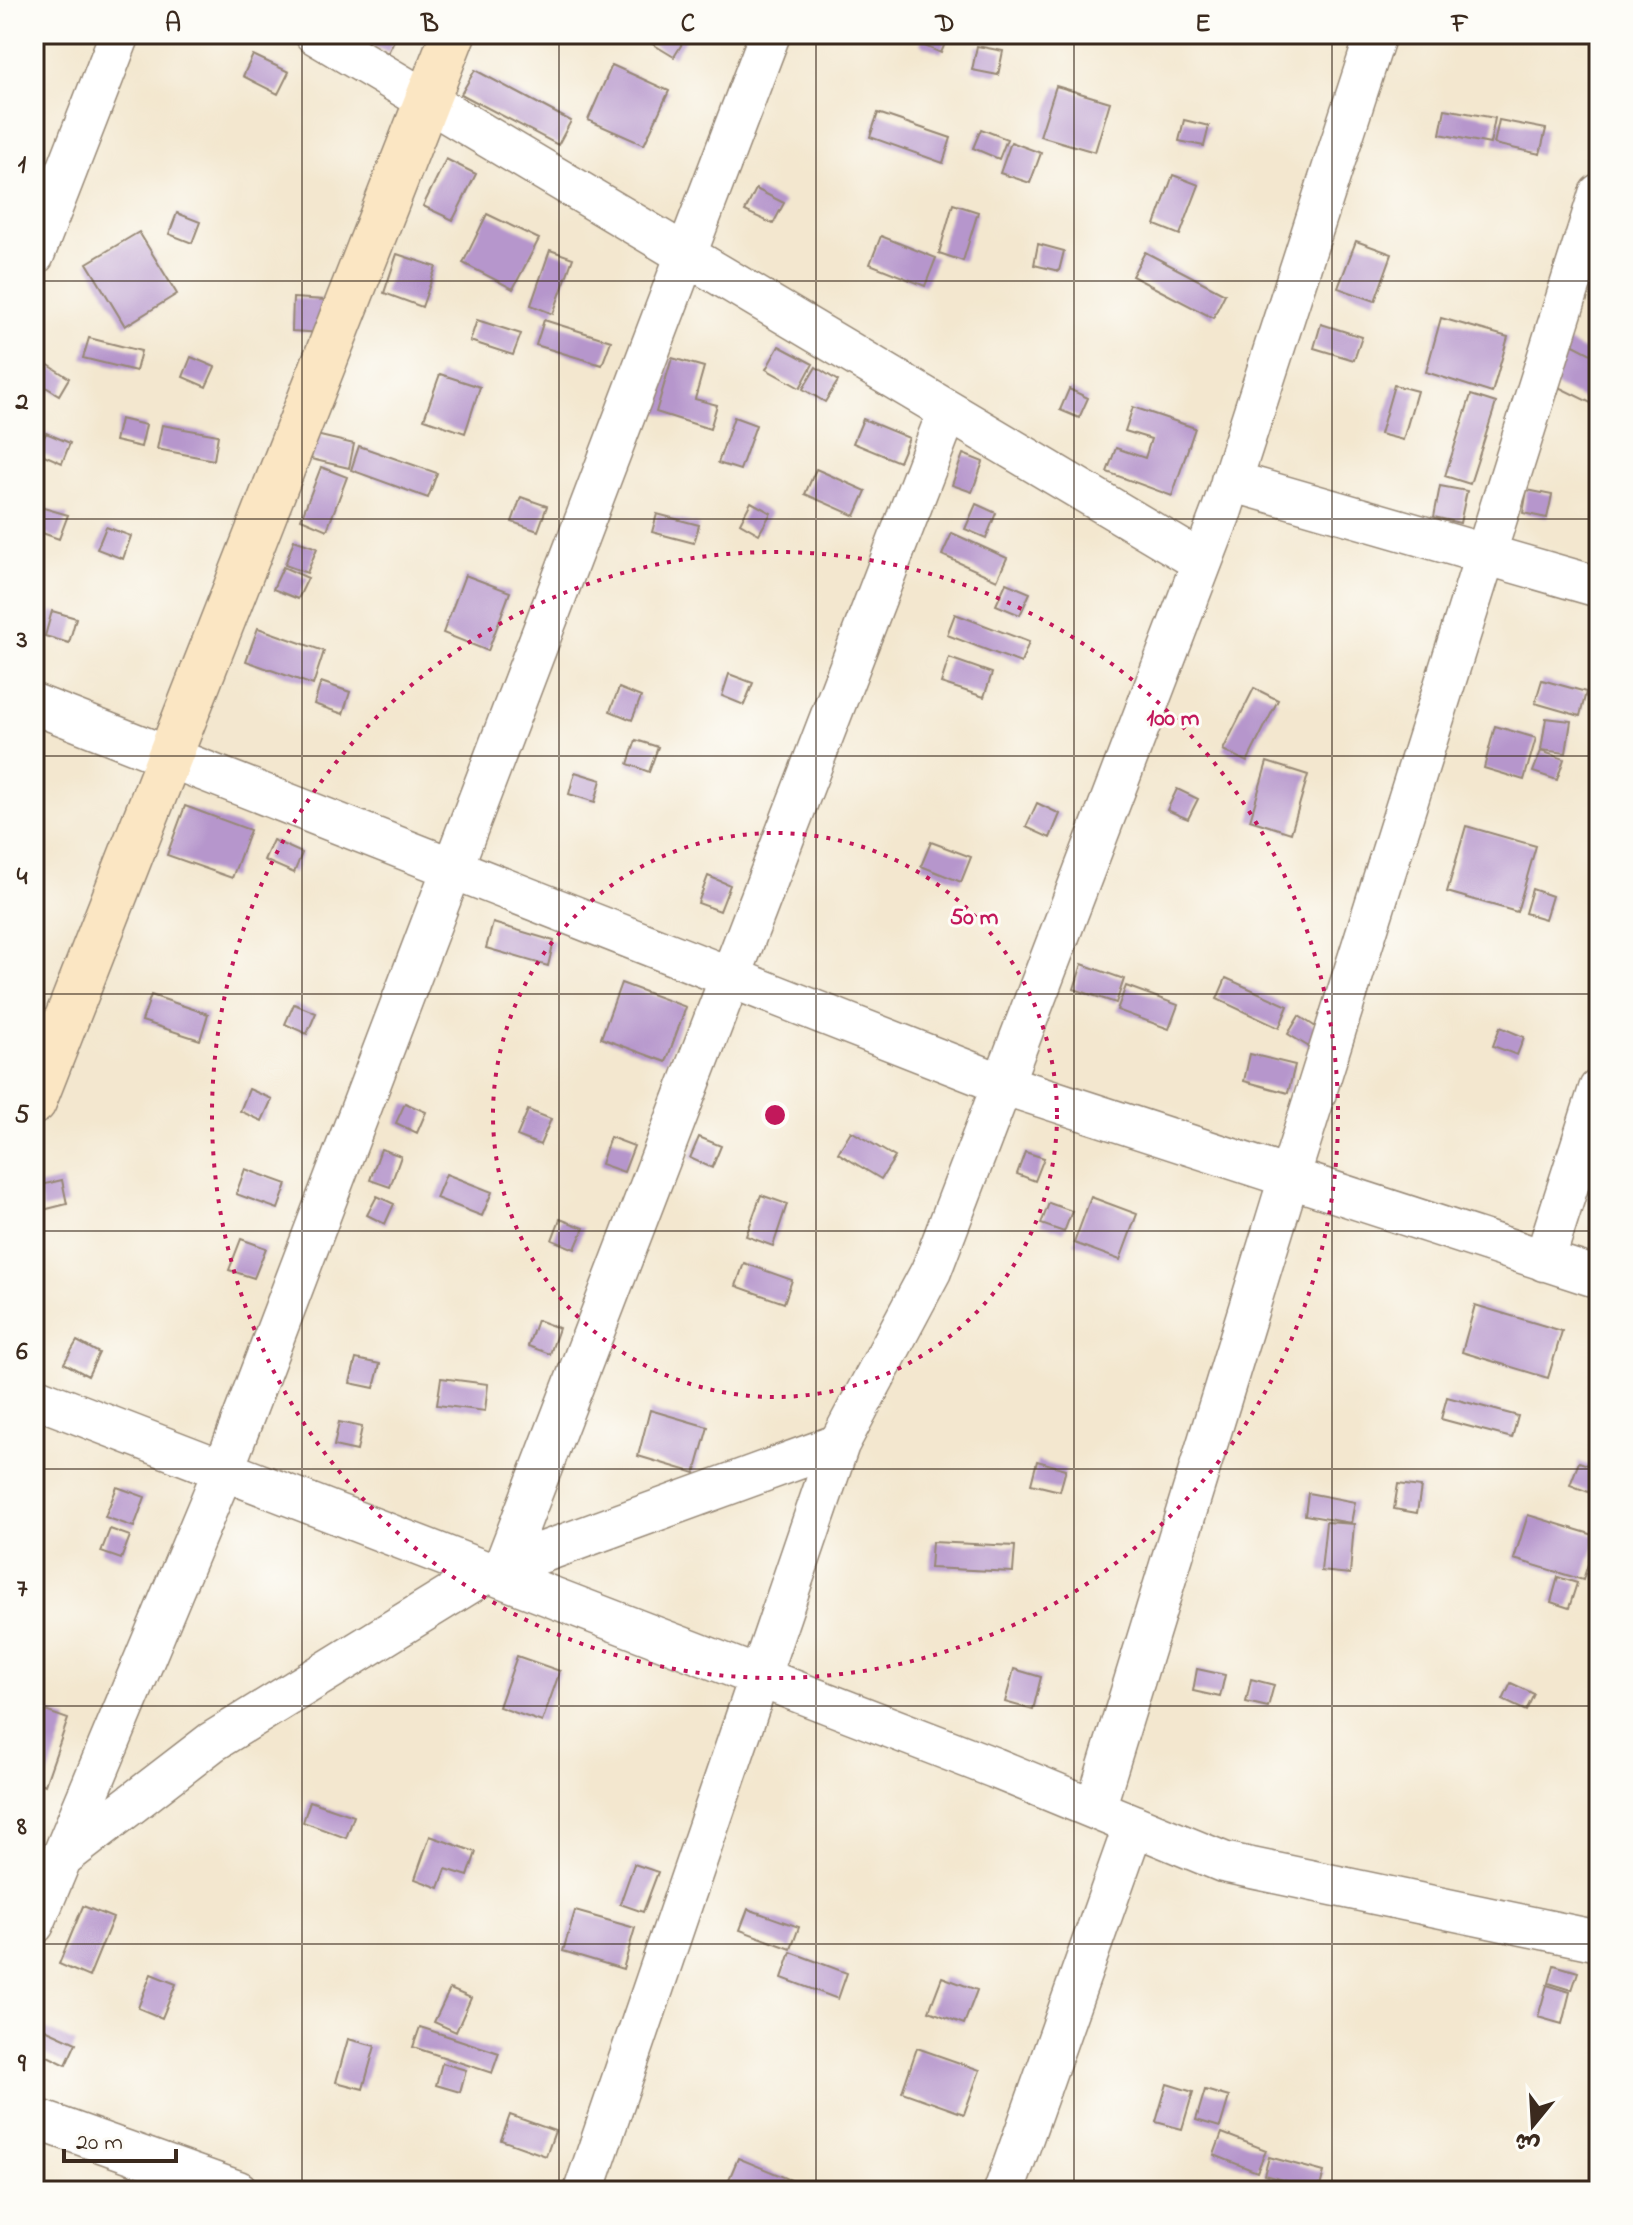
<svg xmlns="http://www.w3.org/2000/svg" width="1633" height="2225" font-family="'Indie Flower','Playpen Sans Arabic',sans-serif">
<rect width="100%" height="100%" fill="#fdfcf7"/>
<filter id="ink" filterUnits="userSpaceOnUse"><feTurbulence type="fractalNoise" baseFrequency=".0125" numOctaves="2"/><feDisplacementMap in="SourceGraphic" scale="16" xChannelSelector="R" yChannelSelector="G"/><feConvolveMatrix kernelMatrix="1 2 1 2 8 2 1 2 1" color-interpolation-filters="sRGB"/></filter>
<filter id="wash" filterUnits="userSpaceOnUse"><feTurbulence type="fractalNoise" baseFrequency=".006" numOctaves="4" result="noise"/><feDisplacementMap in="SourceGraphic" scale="32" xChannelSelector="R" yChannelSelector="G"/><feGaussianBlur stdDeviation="1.8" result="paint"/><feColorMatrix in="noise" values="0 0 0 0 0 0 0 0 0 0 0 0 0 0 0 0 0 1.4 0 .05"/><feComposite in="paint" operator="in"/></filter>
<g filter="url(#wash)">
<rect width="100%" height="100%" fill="#f3e7cf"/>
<g id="blocks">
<path fill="#b696cc" d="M366,34H397L388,53L363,41Z
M636,34H688L674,57Z
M924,34H949L941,53L920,44Z
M1243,34H1269L1266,43Z
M977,46L1003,51L998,75L972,70Z
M253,55L289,72L278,94L243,76Z
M612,65L669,91L644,145L588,120Z
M475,70L571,121L558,145L461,94Z
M1056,86L1110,102L1095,152L1040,136Z
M34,104L44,108L34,131Z
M1445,109L1495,118L1490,144L1440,134Z
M878,113L951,138L943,163L870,137Z
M1184,120L1209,126L1204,146L1179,141Z
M1499,120L1546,129L1540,154L1494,144Z
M981,129L1007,139L999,159L973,148Z
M1011,142L1041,153L1030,183L1000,173Z
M446,159L476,174L453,220L423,206Z
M1173,175L1199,185L1180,235L1155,225Z
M756,189L784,203L773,224L745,211Z
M953,204L978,212L963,261L939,253Z
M177,213L200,222L192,243L169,234Z
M487,214L539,239L513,289L463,263Z
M139,232L177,294L125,326L87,263Z
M881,236L936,258L925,286L870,264Z
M1356,241L1392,254L1375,301L1338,288Z
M1038,244L1064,251L1059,271L1034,265Z
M550,250L573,258L553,314L531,305Z
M1145,252L1225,294L1213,318L1132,276Z
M397,254L436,267L422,307L384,293Z
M293,298L325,300L323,333L292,331Z
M1441,318L1508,337L1492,393L1426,372Z
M477,320L521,334L513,355L470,341Z
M544,320L611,341L602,365L536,345Z
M1321,324L1362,337L1354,360L1314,348Z
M34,325L43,328L34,351Z
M89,338L141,351L136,371L83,358Z
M1566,341L1599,358V407L1546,381Z
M779,346L813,364L800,388L766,369Z
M191,357L215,367L206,387L183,377Z
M672,358L704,367L695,399L717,405L710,429L656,412Z
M39,359L69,378L59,395L34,380V367Z
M816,367L838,381L825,402L803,389Z
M440,374L480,387L465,433L424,419Z
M1394,385L1417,391L1403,440L1380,434Z
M1069,389L1088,398L1079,418L1060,410Z
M1471,395L1496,403L1470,484L1445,476Z
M1133,407L1195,428L1172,496L1107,472L1116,448L1145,458L1151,439L1125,431Z
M734,417L756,425L740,470L718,463Z
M120,419L146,425L141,447L115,441Z
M863,419L909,438L899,462L853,443Z
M162,425L218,435L214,460L157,449Z
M46,433L70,443L62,463L37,452Z
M316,435L354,444L349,468L311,459Z
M359,446L437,473L428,498L351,470Z
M963,454L983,462L972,492L952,485Z
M321,467L347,477L327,530L301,519Z
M816,469L866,491L855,516L805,494Z
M1440,486L1467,491L1460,523L1434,517Z
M1527,490L1552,495L1547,518L1523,513Z
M521,497L547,506L538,531L512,522Z
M751,502L771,513L759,534L740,523Z
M976,504L996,513L986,538L965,529Z
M40,507L68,515L59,539L34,530Z
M657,514L699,525L694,543L652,532Z
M106,527L131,536L123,559L97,549Z
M952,533L1007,558L997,580L942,555Z
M294,540L317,548L307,573L285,565Z
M283,567L308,578L298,599L273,589Z
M465,575L510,592L488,651L443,633Z
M1006,583L1030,593L1020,615L996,605Z
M52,611L76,618L69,643L45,636Z
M955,614L1029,642L1021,663L947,635Z
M258,628L324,651L313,685L246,661Z
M949,658L992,673L984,697L941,683Z
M729,674L753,683L744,705L722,696Z
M1542,680L1586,692L1580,716L1535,703Z
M321,682L350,692L343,714L314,704Z
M619,688L641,697L632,720L610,711Z
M1254,688L1278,700L1247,762L1223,750Z
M1546,718L1571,721L1566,753L1541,750Z
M1495,726L1536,738L1524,780L1484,768Z
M636,740L658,747L649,772L628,764Z
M1541,751L1564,759L1557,780L1533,772Z
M1267,762L1308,775L1291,833L1250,820Z
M575,772L601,780L595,802L569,794Z
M1177,789L1198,799L1188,819L1167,810Z
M1037,803L1060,814L1050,838L1026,827Z
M185,806L250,830L232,878L167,855Z
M1466,826L1536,846L1517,912L1447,892Z
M273,840L302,853L294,873L264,860Z
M931,842L971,857L961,882L921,866Z
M708,876L730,885L720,911L698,903Z
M1532,889L1552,896L1545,919L1525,913Z
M493,923L554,941L548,966L486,948Z
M1082,964L1124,979L1116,1003L1074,989Z
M1226,978L1288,1006L1279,1028L1217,999Z
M621,983L686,1007L666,1062L601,1038Z
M1126,986L1178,1005L1169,1029L1117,1010Z
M151,995L208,1014L200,1040L142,1021Z
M294,1004L316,1013L307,1034L285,1024Z
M1299,1016L1325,1033L1314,1050L1288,1034Z
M1500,1027L1524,1037L1517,1055L1493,1046Z
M1250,1054L1295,1065L1288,1093L1244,1081Z
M249,1089L272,1099L262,1121L240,1111Z
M405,1103L426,1112L417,1133L396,1123Z
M528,1110L551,1119L540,1145L517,1136Z
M851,1131L895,1157L881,1179L838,1153Z
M610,1137L634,1146L624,1172L601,1164Z
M699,1137L721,1146L712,1168L690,1158Z
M381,1149L401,1156L390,1187L370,1180Z
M1025,1152L1044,1158L1035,1181L1017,1174Z
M245,1169L287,1184L278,1209L236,1194Z
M446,1174L492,1192L482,1216L436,1198Z
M62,1180L67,1204L43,1210L37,1186Z
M761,1195L787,1204L773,1246L746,1236Z
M377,1196L394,1204L385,1224L367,1215Z
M1091,1197L1137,1214L1120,1260L1074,1243Z
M1049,1203L1072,1211L1064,1232L1041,1224Z
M560,1219L584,1228L575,1249L552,1240Z
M241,1239L266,1248L254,1278L229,1270Z
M744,1263L792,1280L784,1303L736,1286Z
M1475,1305L1562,1331L1548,1378L1462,1352Z
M537,1320L559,1328L550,1354L528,1346Z
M77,1341L99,1353L88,1376L64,1363Z
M356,1359L380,1364L374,1388L350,1383Z
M441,1378L488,1384L485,1411L437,1405Z
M1447,1397L1518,1416L1512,1438L1441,1419Z
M650,1410L708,1427L695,1473L638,1456Z
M339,1422L362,1427L357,1451L334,1446Z
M1037,1461L1066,1469L1060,1491L1031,1484Z
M1579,1462L1599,1469V1496L1570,1485Z
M1398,1484L1421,1487L1417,1513L1394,1509Z
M117,1487L145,1497L134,1527L105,1517Z
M1308,1493L1355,1502L1351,1523L1305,1515Z
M1528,1515L1597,1536L1583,1580L1514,1559Z
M1326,1522L1354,1524L1350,1574L1321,1571Z
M110,1529L130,1536L121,1559L101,1552Z
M932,1542L1015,1546L1013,1572L930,1568Z
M1558,1577L1577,1583L1569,1608L1551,1602Z
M517,1656L560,1671L542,1722L499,1707Z
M1014,1669L1041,1677L1033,1710L1005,1702Z
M1197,1669L1225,1675L1220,1697L1193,1691Z
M1251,1679L1274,1685L1268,1707L1246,1702Z
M1511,1683L1534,1694L1526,1711L1503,1700Z
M34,1707L68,1719L45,1785L34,1781Z
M310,1801L354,1816L346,1838L303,1822Z
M430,1836L476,1852L468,1876L446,1869L439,1888L415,1879Z
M634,1864L658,1872L643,1912L620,1904Z
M83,1906L113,1918L89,1977L59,1964Z
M748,1909L799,1927L791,1949L740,1930Z
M575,1911L635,1928L623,1969L563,1951Z
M791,1952L847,1973L838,1999L782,1978Z
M1554,1965L1578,1972L1572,1990L1549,1983Z
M151,1974L176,1984L162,2018L138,2008Z
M942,1977L977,1990L964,2024L929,2011Z
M1547,1985L1570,1992L1562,2024L1538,2017Z
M450,1989L471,1998L456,2032L434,2022Z
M420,2027L499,2053L492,2073L413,2047Z
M45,2029L76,2043L66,2065L35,2050Z
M348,2039L375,2046L363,2089L336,2082Z
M917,2048L980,2070L964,2114L902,2092Z
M442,2063L466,2070L460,2092L436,2085Z
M1167,2084L1193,2092L1182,2129L1156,2122Z
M1205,2090L1229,2097L1220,2127L1196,2120Z
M510,2115L555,2131L546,2156L501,2140Z
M1222,2133L1266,2150L1257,2172L1214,2155Z
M1269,2157L1324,2172L1319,2190L1264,2175Z
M738,2158L791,2180L786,2191H724Z"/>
</g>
</g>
<g filter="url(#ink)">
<use href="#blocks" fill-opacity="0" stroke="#978876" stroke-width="2"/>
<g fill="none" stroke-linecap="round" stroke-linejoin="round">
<g stroke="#978876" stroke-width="43">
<path id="street" d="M315,34L1202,562
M34,255L120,34
M1231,481L1599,587
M34,704L1002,1084L1599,1278
M1544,1261L1599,1089
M34,1397L995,1768L1223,1862L1599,1941
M504,1566L948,411
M1095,1809L1289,1178L1599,194
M34,1879L212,1742L486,1573L839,1444L931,1271L1222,510L1376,34
M34,1924L223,1471L770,34
M34,2118L238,2191
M584,2191L839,1444
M1004,2191L1134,1825"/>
</g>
<g stroke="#978876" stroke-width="47">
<path id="secondary" d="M34,1102L453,34"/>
</g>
<use href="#street" stroke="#fff" stroke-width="40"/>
<use href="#secondary" stroke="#fbe6c3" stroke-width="44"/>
</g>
</g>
<path fill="none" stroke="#3b2a1e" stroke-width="2" stroke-opacity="0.55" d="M302,34V2191M559,34V2191M816,34V2191M1074,34V2191M1332,34V2191M34,281H1599M34,519H1599M34,756H1599M34,994H1599M34,1231H1599M34,1469H1599M34,1706H1599M34,1944H1599"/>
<g fill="none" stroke="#c2185b" stroke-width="4" stroke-dasharray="4 8">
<circle cx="775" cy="1115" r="282"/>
<circle cx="775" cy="1115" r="563"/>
</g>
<circle cx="775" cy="1115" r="12" fill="#c2185b" stroke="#fdfcf7" stroke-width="4"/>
<g font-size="24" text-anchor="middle" font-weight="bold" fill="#c2185b" stroke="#fdfcf7" stroke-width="6" stroke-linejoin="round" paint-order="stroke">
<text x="1173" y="725">100 m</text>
<text x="974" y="924">50 m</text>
</g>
<rect width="1633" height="2225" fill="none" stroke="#fdfcf7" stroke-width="88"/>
<g transform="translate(1533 2125) rotate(198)" stroke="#fdfcf7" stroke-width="6" paint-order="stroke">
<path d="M0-6L14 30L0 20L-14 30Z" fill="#3b2a1e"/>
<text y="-12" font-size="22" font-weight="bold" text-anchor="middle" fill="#3b2a1e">ش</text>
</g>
<path d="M64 2149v12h112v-12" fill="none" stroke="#3b2a1e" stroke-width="4"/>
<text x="76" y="2149" font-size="24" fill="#3b2a1e" stroke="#fdfcf7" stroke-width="6" paint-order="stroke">20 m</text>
<rect x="44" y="44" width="1545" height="2137" fill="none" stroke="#3b2a1e" stroke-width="3"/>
<g font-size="26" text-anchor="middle" font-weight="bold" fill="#3b2a1e">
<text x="173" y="31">A</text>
<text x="430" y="31">B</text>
<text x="688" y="31">C</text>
<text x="945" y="31">D</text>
<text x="1203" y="31">E</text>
<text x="1460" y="31">F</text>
<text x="22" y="172">1</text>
<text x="22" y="409">2</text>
<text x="22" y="647">3</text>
<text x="22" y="884">4</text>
<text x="22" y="1122">5</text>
<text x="22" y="1359">6</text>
<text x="22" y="1596">7</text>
<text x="22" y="1834">8</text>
<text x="22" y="2071">9</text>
</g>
</svg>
